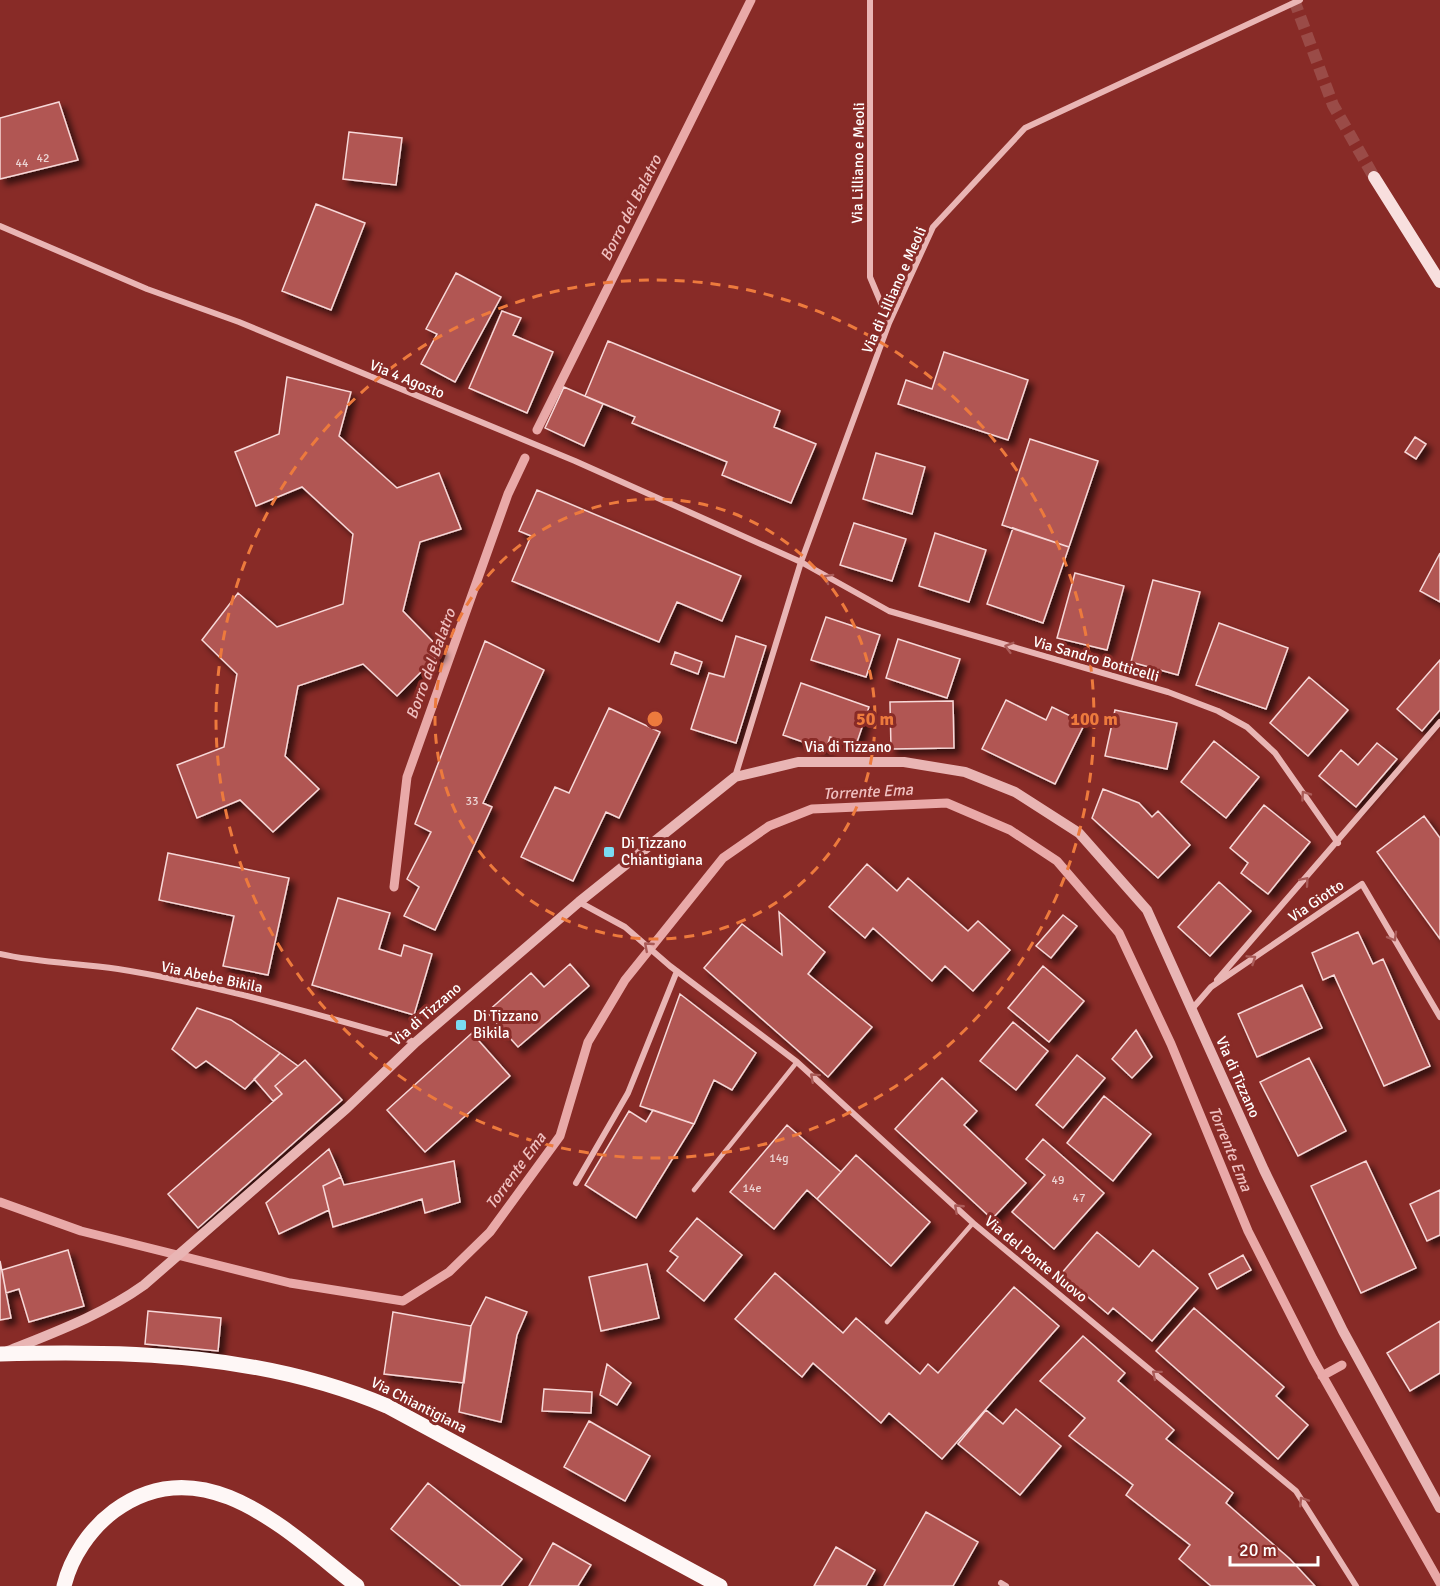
<svg xmlns="http://www.w3.org/2000/svg" width="1440" height="1586" font-family="Signika,sans-serif">
<defs>
<filter id="shadow"><feDropShadow dx="5.5" dy="5.5" stdDeviation="3" flood-color="#0009"/></filter>
</defs>
<rect width="100%" height="100%" fill="#882b27"/>
<g fill="none" stroke-linecap="round" stroke-linejoin="round">
<path stroke="#e9a9a8" stroke-width="9" d="M537,430L751,0
M394,887L407,777L508,494L525,458
M0,1202L81,1231L290,1283L403,1301L449,1272L490,1232L560,1136L588,1042L625,980L723,858L769,826L812,809L947,803L1010,830L1057,861L1119,933L1171,1044L1248,1231L1313,1359L1440,1583
M1322,1376L1342,1365"/>
</g>
<path fill="#b15653" stroke="#f7d8d8" stroke-width="1.5" filter="url(#shadow)" d="M59,102L78,160L0,179V118Z
M349,132L402,138L396,185L343,179Z
M316,204L365,223L331,310L282,291Z
M456,273L501,297L455,382L421,364L437,334L426,329Z
M502,311L521,318L513,335L553,352L527,413L469,388Z
M608,341L780,411L774,427L816,444L791,503L722,475L727,462L632,423L635,417L585,396Z
M944,352L1028,380L1008,440L898,404L906,380L932,389Z
M287,377L351,392L339,436L397,488L439,473L461,529L420,542L403,611L442,651L397,696L363,664L298,686L285,756L319,789L273,832L240,800L197,818L177,765L224,747L237,674L202,640L238,593L277,627L343,604L353,534L302,487L256,506L235,452L279,434Z
M564,387L603,404L584,446L545,428Z
M1415,437L1426,444L1416,459L1405,452Z
M1030,439L1098,461L1069,547L1002,525Z
M876,453L925,467L912,514L863,499Z
M537,490L741,576L722,621L677,602L659,642L512,581L531,536L519,531Z
M854,523L906,539L892,581L840,565Z
M1013,528L1069,547L1043,623L987,604Z
M935,533L986,550L969,602L919,586Z
M1440,553V602L1420,591Z
M1075,573L1124,586L1107,650L1057,638Z
M1153,580L1200,592L1178,675L1131,662Z
M826,617L880,635L866,677L811,660Z
M1219,623L1288,648L1266,709L1196,685Z
M736,636L766,646L736,743L691,729L709,673L724,677Z
M898,639L960,659L947,698L886,678Z
M485,641L544,670L483,803L492,807L435,930L404,916L419,887L407,879L431,832L415,824Z
M675,652L702,662L698,674L671,664Z
M1440,660V710L1422,731L1397,709Z
M1309,677L1348,710L1308,756L1270,723Z
M801,683L869,707L856,745L830,737L826,750L783,735Z
M1006,700L1046,720L1052,707L1085,723L1055,784L982,749Z
M953,701L954,748L891,749L890,702Z
M609,708L660,732L619,818L606,812L573,881L521,857L555,787L569,793Z
M1115,710L1177,723L1167,769L1105,756Z
M1214,741L1259,777L1226,818L1181,782Z
M1377,743L1397,759L1356,807L1319,776L1341,750L1358,765Z
M1103,789L1139,803L1152,817L1158,811L1190,845L1158,878L1092,818Z
M1264,805L1310,842L1268,894L1241,873L1248,863L1230,848Z
M1424,816L1440,838V939L1377,852Z
M168,853L289,878L268,975L223,966L234,916L159,900Z
M867,864L897,891L908,878L968,931L978,921L1010,950L973,991L945,966L932,981L873,928L865,938L829,907Z
M1219,882L1251,911L1210,956L1178,927Z
M338,898L390,913L379,949L401,956L404,945L432,954L414,1015L312,985Z
M779,912L825,952L808,974L872,1027L828,1077L704,968L742,924L782,955Z
M1063,915L1077,926L1051,958L1036,946Z
M1358,932L1373,964L1383,959L1430,1066L1384,1086L1334,975L1323,980L1312,953Z
M570,964L589,986L518,1047L487,1012L531,973L544,987Z
M1043,966L1084,1001L1049,1042L1008,1008Z
M1302,985L1322,1028L1257,1057L1238,1014Z
M680,994L756,1053L732,1090L714,1080L694,1124L640,1106Z
M197,1008L231,1020L280,1053L245,1089L206,1061L196,1068L172,1049Z
M1013,1022L1048,1051L1016,1090L980,1061Z
M1136,1030L1152,1057L1132,1078L1112,1059Z
M472,1033L510,1076L425,1152L387,1110Z
M280,1053L298,1066L275,1086L282,1094L273,1101L254,1079Z
M1077,1055L1105,1078L1063,1128L1036,1105Z
M1309,1058L1346,1131L1298,1156L1260,1082Z
M305,1060L342,1100L198,1228L168,1194L282,1094L275,1086Z
M942,1078L977,1111L964,1125L1026,1183L992,1219L895,1129Z
M1104,1096L1151,1134L1113,1181L1067,1143Z
M653,1110L694,1124L636,1218L585,1185L629,1111L646,1122Z
M787,1125L841,1172L817,1199L807,1190L774,1229L730,1192Z
M1043,1139L1104,1193L1054,1249L1012,1212L1045,1175L1026,1159Z
M329,1149L341,1177L323,1186L329,1210L279,1234L266,1203Z
M856,1155L930,1222L891,1266L817,1199Z
M454,1161L460,1202L425,1213L422,1199L333,1227L323,1186L341,1177L344,1185Z
M1366,1161L1416,1268L1361,1293L1311,1186Z
M1440,1190V1235L1427,1241L1410,1204Z
M697,1218L742,1255L704,1301L667,1271L678,1257L670,1251Z
M1097,1232L1139,1267L1153,1250L1198,1288L1152,1341L1113,1308L1108,1314L1061,1274Z
M68,1250L84,1306L29,1322L19,1289L6,1293L2,1270Z
M1243,1255L1251,1270L1217,1289L1209,1274Z
M0,1261L11,1318L0,1320Z
M647,1264L659,1318L601,1331L589,1277Z
M775,1273L843,1333L856,1318L920,1374L928,1364L938,1373L1014,1287L1059,1326L942,1459L889,1413L881,1423L813,1363L802,1377L735,1319Z
M486,1297L527,1312L517,1335L501,1422L459,1412L471,1326Z
M1194,1308L1284,1387L1276,1396L1308,1425L1278,1459L1156,1351Z
M148,1311L221,1318L218,1351L145,1344Z
M393,1312L471,1326L464,1383L384,1374Z
M1440,1321V1373L1410,1391L1387,1353Z
M1083,1336L1125,1373L1118,1381L1174,1430L1166,1439L1233,1493L1226,1503L1290,1559L1315,1586H1211L1179,1559L1190,1545L1126,1495L1133,1485L1069,1436L1085,1418L1040,1381Z
M607,1364L631,1383L617,1405L600,1395Z
M544,1389L592,1392L591,1413L542,1411Z
M1016,1409L1061,1446L1020,1495L958,1444L986,1410L1003,1424Z
M589,1421L650,1456L625,1501L564,1467Z
M428,1483L522,1559L501,1586H461L391,1529Z
M926,1512L978,1542L953,1586H884Z
M553,1543L591,1565L578,1586H529Z
M836,1547L875,1570L866,1586H814Z"/>
<g fill="none" stroke-linecap="round" stroke-linejoin="round">
<path stroke="#9a4b47" stroke-width="12" stroke-dasharray="12 6" stroke-linecap="butt" d="M1294,0L1333,105L1374,177"/>
<path stroke="#e9b5b4" stroke-width="4.5" d="M694,1190L797,1062
M887,1322L973,1223"/>
<path stroke="#e9b5b4" stroke-width="6" d="M870,0V277L889,322
M0,226L147,289L239,322L575,461L801,562L889,611L1168,692L1218,711L1247,727L1275,753L1338,843
M735,777L801,562L889,323L933,227L1025,128L1300,0
M579,902L625,927L670,966L797,1062L973,1223L1296,1491L1356,1586
M0,954C39,963 78,963 118,969C219,985 318,1015 416,1042
M1217,980L1440,722
M1192,1009L1211,987L1362,884L1440,1017
M576,1183L628,1093L677,971
M1001,1583L1006,1586"/>
<path stroke="#e9b5b4" stroke-width="10" d="M8,1351C55,1332 102,1315 144,1285L347,1108L416,1042L579,902L735,777L798,762H904L965,772L1015,792L1079,833L1147,910L1264,1170L1343,1331L1440,1508"/>
<path stroke="#f8dfde" stroke-width="12" d="M1374,177L1440,282"/>
<path stroke="#fef7f6" stroke-width="15" d="M0,1354C131,1350 265,1354 387,1406L720,1586
M64,1586C71,1557 90,1529 114,1511C204,1445 289,1533 357,1586"/>
</g>
<defs><path id="oneway-chevron" d="M-2-3.5L2.5 0L-2 3.5" fill="none" stroke-width="1.6" stroke-linecap="round" stroke-linejoin="round" transform="scale(1.5)"/></defs>
<g stroke="#aa5b58">
<use href="#oneway-chevron" transform="translate(828 578) rotate(-151)"/>
<use href="#oneway-chevron" transform="translate(1009 647) rotate(-164)"/>
<use href="#oneway-chevron" transform="translate(1305 795) rotate(-125)"/>
<use href="#oneway-chevron" transform="translate(1305 881) rotate(-49)"/>
<use href="#oneway-chevron" transform="translate(1393 937) rotate(60)"/>
<use href="#oneway-chevron" transform="translate(648 946) rotate(-139)"/>
<use href="#oneway-chevron" transform="translate(1252 959) rotate(-34)"/>
<use href="#oneway-chevron" transform="translate(814 1077) rotate(-138)"/>
<use href="#oneway-chevron" transform="translate(958 1208) rotate(-137)"/>
<use href="#oneway-chevron" transform="translate(1156 1374) rotate(-140)"/>
<use href="#oneway-chevron" transform="translate(1303 1501) rotate(-123)"/>
</g>
<g fill="none" stroke="#ed7a3d" stroke-width="3" stroke-dasharray="10 8">
<circle cx="655" cy="719" r="220"/>
<circle cx="655" cy="719" r="439"/>
</g>
<g fill="#7adbf1" stroke="#882b27" stroke-width="2">
<rect x="603" y="846" width="12" height="12" rx="3"/>
<rect x="455" y="1019" width="12" height="12" rx="3"/>
</g>
<g text-anchor="middle" dominant-baseline="central" stroke-width="6" stroke-linejoin="round" paint-order="stroke">
<g font-size="12" fill="#ecd5d4">
<text x="43" y="158">42</text>
<text x="22" y="163">44</text>
<text x="472" y="801">33</text>
<text x="779" y="1158">14g</text>
<text x="1058" y="1180">49</text>
<text x="752" y="1188">14e</text>
<text x="1079" y="1198">47</text>
</g>
<g font-size="15" fill="#fff" stroke="#882b27">
<text transform="translate(858 163) rotate(-89)">Via Lilliano e Meoli</text>
<text transform="translate(894 290) rotate(-66)">Via di Lilliano e Meoli</text>
<text transform="translate(407 379) rotate(22)">Via 4 Agosto</text>
<text transform="translate(1096 659) rotate(16)">Via Sandro Botticelli</text>
<text x="848" y="747">Via di Tizzano</text>
<text transform="translate(1316 901) rotate(-34)">Via Giotto</text>
<text transform="translate(212 977) rotate(12)">Via Abebe Bikila</text>
<text transform="translate(426 1014) rotate(-41)">Via di Tizzano</text>
<text transform="translate(1238 1077) rotate(66)">Via di Tizzano</text>
<text transform="translate(1036 1259) rotate(39)">Via del Ponte Nuovo</text>
<text transform="translate(419 1405) rotate(27)">Via Chiantigiana</text>
</g>
<g font-size="15" fill="#fff" stroke="#882b27" text-anchor="start">
<text x="621" y="843">Di Tizzano<tspan x="621" dy="17">Chiantigiana</tspan></text>
<text x="473" y="1016">Di Tizzano<tspan x="473" dy="17">Bikila</tspan></text>
</g>
<g font-size="16" font-style="italic" fill="#f0c0c0" stroke="#882b27">
<text transform="translate(631 208) rotate(-63)">Borro del Balatro</text>
<text transform="translate(431 664) rotate(-70)">Borro del Balatro</text>
<text transform="translate(868 792) rotate(-3)">Torrente Ema</text>
<text transform="translate(1230 1149) rotate(68)">Torrente Ema</text>
<text transform="translate(516 1171) rotate(-54)">Torrente Ema</text>
</g>
</g>
<circle cx="655" cy="719" r="9" fill="#ed7a3d" stroke="#882b27" stroke-width="3"/>
<g font-size="18" text-anchor="middle" font-weight="bold" fill="#ed7a3d" stroke="#882b27" stroke-width="6" stroke-linejoin="round" paint-order="stroke">
<text x="875" y="725">50 m</text>
<text x="1094" y="725">100 m</text>
</g>
<path d="M1230 1556v9h88v-9" fill="none" stroke="#ffffff" stroke-width="3"/>
<text x="1239" y="1556" font-size="18" fill="#ffffff" stroke="#882b27" stroke-width="4.5" paint-order="stroke">20 m</text>
</svg>
